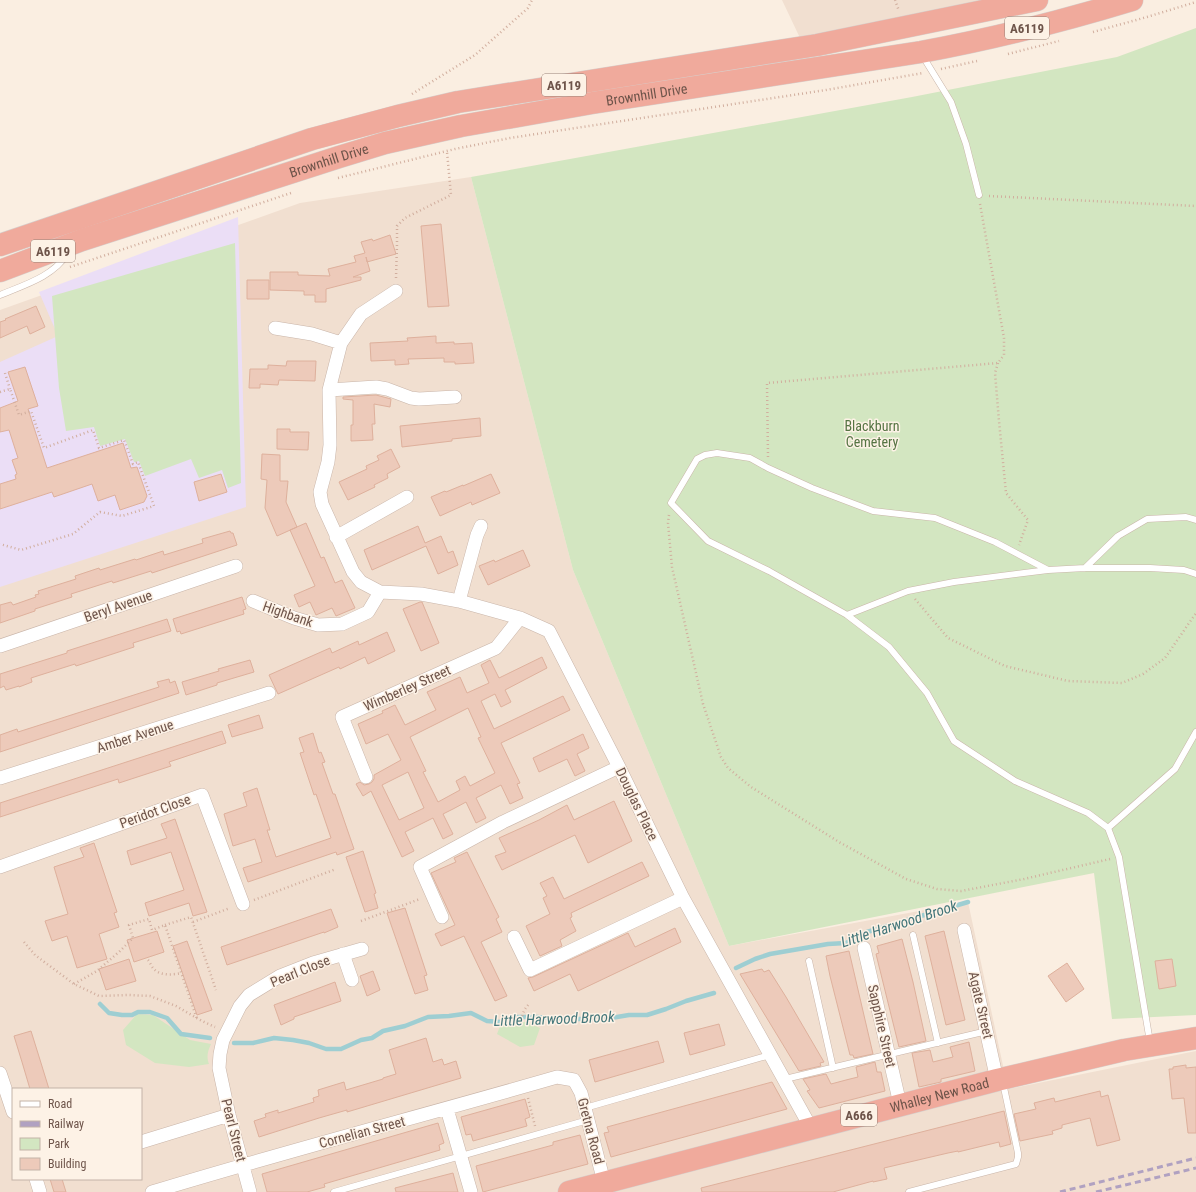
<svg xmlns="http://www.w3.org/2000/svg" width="1196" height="1192" font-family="'Roboto Condensed',sans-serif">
<rect width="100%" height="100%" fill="#faeee1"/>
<path fill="#f1dfd0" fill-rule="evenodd" d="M782,0H986L800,38Z
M471,177L573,570L729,946L968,902L1008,1089L1196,1051V1192H0V310L300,203ZM13,1089H141V1179H13Z"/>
<path fill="#ebdef6" d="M238,217L246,507L0,587V362L58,336L39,292Z"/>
<path fill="#d3e6c1" d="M1196,28V1015L1112,1019L1094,873L729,946L573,570L471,177L912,97L1117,57Z
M235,243L241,483L228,488L222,470L199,478L191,459L145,476L139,461L134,462L125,439L100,446L94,427L66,431L59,388L52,296Z
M137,1014L153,1015L190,1040L211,1044C208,1051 206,1056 209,1064L189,1067L155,1063L126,1045L123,1030Z
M514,1021L526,1022L540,1028L534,1045L520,1047L497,1034L500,1026Z"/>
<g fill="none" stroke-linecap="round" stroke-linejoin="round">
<path stroke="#9eced2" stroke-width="4.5" d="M736,968L755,959L770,954L828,944L846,943L867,932L968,902
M100,1004L109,1013L122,1015H132L138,1012H150L167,1018L181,1034L210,1038
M234,1043H253L274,1038L293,1040L309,1043L326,1049H341L361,1040L372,1038L383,1031L405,1026L428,1017L449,1016L471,1013L487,1021L500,1022L516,1017H537L558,1019H605L629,1015H647L666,1009L686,1001L714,993"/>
</g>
<path fill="#edcaba" stroke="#deb09c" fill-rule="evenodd" d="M441,224L449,306L428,307L421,226Z
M390,235L396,254L367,262L366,257L370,271L353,277H361V280L326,289V302H315V295H304V291L270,290V272H298V275L330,276L328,269L356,262L354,256L365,253L361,242L372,239L373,241Z
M247,280H269V299H247Z
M36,306L45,327L30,334L27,326L0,338V322L6,320L5,319Z
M436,336V343L454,342V344L472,343L474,363L455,364V362H444V358L408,359L409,364L395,365V360L371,361L370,343L408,341L407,338Z
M287,361H316L315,381L279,380L278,385L260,384V388H249L250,369H268V365L286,366Z
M25,367L38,406L28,409L47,468L123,443L131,468L137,467L147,496L144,502L120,510L115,495L98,501L92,484L54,497L52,492L0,509V484L16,479L15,475L17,474L12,460L18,458L9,430L0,432V408L18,401L8,372Z
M376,395L391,399L390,407L374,404L375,424H372L373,440L351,441V425H353V400L343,399V397Z
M480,418L481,436L452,439V441L402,447L400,426Z
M277,429H290V432H309L308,450L277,449Z
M391,449L400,467L387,474L388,478L374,485L375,487L348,500L339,482L367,469L366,466L379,460L377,456Z
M262,454L280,455V481H288L286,502L297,527L277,536L265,508L267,480L261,479Z
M221,474L227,492L199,501L194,482Z
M491,474L500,493L472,505L471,502L440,516L431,497L445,491L446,492L463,485V486Z
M306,523L321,558L324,557L335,583L342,580L355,608L336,616L332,608L316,615L310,602L299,607L294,595L315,586L290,530Z
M418,526L425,543L441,536L448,553L453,551L458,565L438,574L426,546L372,570L364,550Z
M230,531L231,533H233L237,545L152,573L151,571L113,583L112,581L71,594L72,597L35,609V611L0,623V605L11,602L13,605L36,597L35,595L39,594L38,591L76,579L75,576L99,568L100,570L135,559L136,560L163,551L164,555L203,543L202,539Z
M523,550L530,566L488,585L479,566L494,560L495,562Z
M242,597L246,609L243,610L244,614L181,634L180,631L177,632L173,619Z
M420,602H422L439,643L421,651L403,609Z
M167,619L171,631L133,643L134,647L76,666L75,664L31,678L32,682L19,687V686L6,690L4,686L0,688V674L67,653V651Z
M387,632L395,651L368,664L365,657L340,669L339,667L278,694L269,675L330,648L332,653L358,641L359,645Z
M542,657L547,668L505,690L511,702L501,707L495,694L481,701L494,729L563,696L570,710L501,743L520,783L517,784L523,798L510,804L501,785L476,798L486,818L476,823L466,802L453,809L443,814L453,834L443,839L433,818L405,832L414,851L402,857L371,791L363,796L356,784L360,782L364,785L369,784L372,782L374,779V775L401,760L388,734L366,744L358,724L383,713L382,711L395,705L405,725L436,710L427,692L460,677L467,693L489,683L481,665L490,660L499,678ZM468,708L481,737L478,738L495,773L470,786L465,776L456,781L460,790L438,802L423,772L426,771L410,737ZM408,772L424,808L399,820L382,785Z
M250,660L254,672L217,683V685L186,695L182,682L219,671L218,669Z
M169,679L170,683L175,681L179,693L0,752V735L17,729L18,732L159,687L157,682Z
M259,715L263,728L232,737L228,725Z
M222,731L226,743L169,762L171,766L119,783L118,779L0,817V803Z
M313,733L319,753L321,752L325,762L322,763L333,794H335L354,849L337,855L336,852L248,882L243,868L262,862L255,839L233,846L224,814L247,806L243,793L257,788L270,830H267L276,857L331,838L316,794L314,795L300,753L304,752L299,738Z
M583,734L589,748L577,754L585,771L575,776L567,759L539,772L533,758Z
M614,801L632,841L588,863L575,835L502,870L495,856L506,852L499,838L539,820L567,805L574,820Z
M175,819L207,912L193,916L189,903L149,916L145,903L184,890L177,870L171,852L131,865L127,851L167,838L161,824Z
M94,843L117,912L114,913L119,927L99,934L107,959L77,968L67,936L52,941L45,921L68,914L54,867L84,857L80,848Z
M363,851L376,893L374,894L378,908L365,912L346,857Z
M467,852L499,917L496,919L502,932L481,942L507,996L495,1001L464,936L441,946L435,934L455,925L431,873L456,862L454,858Z
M642,862L649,876L571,913L572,917L570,918L576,931L560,940L562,946L540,956L526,926L550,914L543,898L547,896L540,883L553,877L564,899Z
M405,908L427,975L424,976L428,990L415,994L387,913Z
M331,909L338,927L324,933V932L227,965L221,947Z
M675,928L681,942L578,991L570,974L534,991L528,978L533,977L628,933L635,947Z
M157,931L164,952L134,962L127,940Z
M944,931L965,1020L946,1025L925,936Z
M902,939L913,982L926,1041L899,1047L876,954L879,953L877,946Z
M187,941L212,1010L197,1015L173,946Z
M849,951L873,1054L854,1058L853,1055H850L830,976L826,956Z
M129,959L136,981L106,990L99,969Z
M1172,959L1176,986L1159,989L1155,961Z
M1067,963L1084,989L1066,1002L1048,976Z
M762,969L764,972L769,970L786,997L824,1062L820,1063L821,1066L799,1071L740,974Z
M373,971L380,990L367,996L360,976Z
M335,982L341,1001L294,1017V1019L281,1025L274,1005Z
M719,1024L725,1045L690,1055L684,1033Z
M31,1031L41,1063L49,1089H30L22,1062L14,1036Z
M426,1038L433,1062L442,1059L444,1065L456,1061L461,1078L347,1112V1110L319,1118L259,1137L254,1121L266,1117L265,1114L278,1110V1113L314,1102L313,1098L319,1096L318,1090L344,1082L346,1090L383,1079V1078L396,1074L389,1050Z
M658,1041L664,1062L595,1082L589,1060Z
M969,1042L975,1071L941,1079V1082L919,1087L912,1053L930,1050L933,1062L953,1057L950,1047Z
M875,1062L877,1072H881L885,1091L819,1108L807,1091L810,1090L803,1079L826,1074L831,1084L846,1080L858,1077L856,1067Z
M1186,1065V1068L1196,1067V1133H1188L1184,1098L1172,1099L1169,1069H1173V1067Z
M772,1082L787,1109L611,1157L604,1133L609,1132L607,1127Z
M1100,1091L1101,1097L1108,1095L1120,1140L1097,1146L1090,1118L1062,1125V1128L1052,1131L1053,1134L1020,1141L1014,1114L1036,1109L1034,1103L1054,1098L1055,1102Z
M525,1099L530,1117L525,1119L527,1126L473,1141L471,1134L466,1135L461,1117Z
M1004,1111L1011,1144L1000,1147L999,1142L958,1152V1151L948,1153L884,1168L887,1179L873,1182V1181L833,1192H702L701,1188Z
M438,1123L444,1143L439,1145L440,1150L324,1184L325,1187L307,1192H267L262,1174Z
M580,1135L588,1164L483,1192L476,1166L553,1145V1142Z
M453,1173L458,1192H396L395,1188Z
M50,1179H62L66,1192H54Z"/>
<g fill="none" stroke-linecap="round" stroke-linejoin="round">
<g stroke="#c9b5a9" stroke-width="7">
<path id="lane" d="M922,55L951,102L966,144L979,195
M0,295C24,285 53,277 68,253
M1085,568L1118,536L1147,519L1186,517L1196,520
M847,615L908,591L954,582L1048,570
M1108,828L1175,769L1196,732
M913,935L938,1043
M809,961L833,1068
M1150,1042L1119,857L1108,828L1088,813L1015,781L954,741L927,693L889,647L847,615L769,571L708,541L671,503L697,459L705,455L717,453L750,458L768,468L812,488L873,511L935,518L995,542L1048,570L1085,568H1150L1184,570L1196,574
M785,1079L987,1031
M585,1108L770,1055
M334,1192L588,1120
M909,1192L1016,1164L1018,1157V1153L1003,1083"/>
</g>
<g stroke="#c9b5a9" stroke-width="14">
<path id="street" d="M396,291L361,314L341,343L329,390L330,445L328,462L320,492L322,504L353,572L361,582L380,592L421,594L459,601L520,618L549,631L619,767L683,898L811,1128
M275,328L312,334L341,343
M329,390L376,387L387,389L411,398L419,399L455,397
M336,537L407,497
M253,601L294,618L318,625L342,624L368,612L380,592
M459,601L477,535L481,526
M0,646L236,566
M366,777L342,717L496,648L520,618
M0,778L269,693
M0,867L202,795L243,904
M442,917L420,867L503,822L619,767
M964,930L997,1080
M514,937L530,970L683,898
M864,948L900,1104
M343,954L352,980
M0,1073L13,1112
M447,1109L471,1192
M141,1142L229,1115
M36,1179L40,1192
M152,1192C286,1151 422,1116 557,1077L574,1080L581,1093L604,1182
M250,1192L229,1115L219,1068L220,1054L223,1040L240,1006L249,995L280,976L313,963L362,949"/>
</g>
<g stroke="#d6cfcc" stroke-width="23">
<g id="highway">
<path d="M0,245L312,139L398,116L458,102L817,45L1037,0"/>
<path id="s1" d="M0,271L82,240L339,157L385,143L461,126L592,103L921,52C992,39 1063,21 1132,0"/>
<path id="s2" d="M569,1192L997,1080L1124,1050L1196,1038"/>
</g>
</g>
<path stroke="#d1ae9e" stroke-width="2.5" stroke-dasharray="1 3" stroke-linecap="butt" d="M895,0L899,11
M1093,32L1147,17L1196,2
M1008,54L1059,41
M941,69L977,61
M412,94L475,55L528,8L532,0
M338,178L455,149L510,138L826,90L923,73
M989,196L1196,206
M70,267L291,193
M396,278L397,244V226L405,218L451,195L447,152
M998,363L995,373L999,421L1006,493L1028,520L1019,545
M5,373L10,389
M0,392L10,389L19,415L31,411L44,448L93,430L99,448L124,440L133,464L138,462L154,506L122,516L100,512L73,534L21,550L0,544
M768,457L767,383L998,363L1004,355V338L980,204
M669,515L668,523L672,567L703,704L721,757L728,768L751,787L839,842L906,879L937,889L961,891L1024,879L1110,859
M915,599L948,638L1005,666L1068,681L1122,683L1143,674L1165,658L1196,613
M254,900L336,869
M361,921L420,899
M193,922L230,908
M165,925L191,917L216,990
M24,942L35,955L74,984L99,996L128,995L150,996L176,1006L202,1021L215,1027
M148,960C150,962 151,966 153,968C159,976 173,975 181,973
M74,984L97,971L120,951L133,938L129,925L149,919L152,930L165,925L197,1019
M521,1024C523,1014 522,1011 530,1003
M528,1098L535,1126"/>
<use href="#lane" stroke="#fff" stroke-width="6"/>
<use href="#street" stroke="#fff" stroke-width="13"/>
<use href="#highway" stroke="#f0aa9c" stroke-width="22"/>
<path stroke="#b0a1c1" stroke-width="3" stroke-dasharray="6 4" stroke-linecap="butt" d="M1060,1192L1196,1158
M1096,1192L1196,1168"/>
</g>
<g text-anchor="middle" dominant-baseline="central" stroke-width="3" stroke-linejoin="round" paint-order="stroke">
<g fill="#fdf2e6" stroke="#998379" stroke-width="1">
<rect x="1005" y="17" width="44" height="22" rx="3"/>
<rect x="542" y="74" width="44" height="22" rx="3"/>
<rect x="31" y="240" width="44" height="22" rx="3"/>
<rect x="841" y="1104" width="36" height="22" rx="3"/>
</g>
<g font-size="13" font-weight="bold" fill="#6e544a">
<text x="1027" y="28">A6119</text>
<text x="564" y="85">A6119</text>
<text x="53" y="251">A6119</text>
<text x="859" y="1115">A666</text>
</g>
<g font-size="14" fill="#6e544a" stroke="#fdf2e6">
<text stroke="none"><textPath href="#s1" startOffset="672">Brownhill Drive</textPath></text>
<text stroke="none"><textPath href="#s1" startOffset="347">Brownhill Drive</textPath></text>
<text transform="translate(118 606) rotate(-19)">Beryl Avenue</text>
<text transform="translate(288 614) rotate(19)">Highbank</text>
<text transform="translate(407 688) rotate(-24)">Wimberley Street</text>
<text transform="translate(135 736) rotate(-18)">Amber Avenue</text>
<text transform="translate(637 804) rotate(64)">Douglas Place</text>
<text transform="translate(155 811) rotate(-20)">Peridot Close</text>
<text transform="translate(300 971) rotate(-22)">Pearl Close</text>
<text transform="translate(981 1005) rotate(77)">Agate Street</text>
<text transform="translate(882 1026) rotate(77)">Sapphire Street</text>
<text stroke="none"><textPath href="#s2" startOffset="383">Whalley New Road</textPath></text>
<text transform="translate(234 1130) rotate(76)">Pearl Street</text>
<text transform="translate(591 1131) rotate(75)">Gretna Road</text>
<text transform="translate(362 1132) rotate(-15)">Cornelian Street</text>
</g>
<g font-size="14" fill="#557443" stroke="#fdf2e6">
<text x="872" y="426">Blackburn<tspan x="872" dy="16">Cemetery</tspan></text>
</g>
<g font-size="15" font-style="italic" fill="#43767a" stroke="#fdf2e6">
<text transform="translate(899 924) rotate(-18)">Little Harwood Brook</text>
<text transform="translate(554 1019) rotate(-2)">Little Harwood Brook</text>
</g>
</g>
<rect x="12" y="1088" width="130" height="92" fill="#fdf2e6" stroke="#c4b3a8"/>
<rect x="20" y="1101" width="20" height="6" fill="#ffffff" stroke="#c4b3a8"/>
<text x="48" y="1108" font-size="12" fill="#6e544a">Road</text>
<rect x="20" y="1121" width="20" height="6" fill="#b0a1c1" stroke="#c4b3a8"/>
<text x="48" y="1128" font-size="12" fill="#6e544a">Railway</text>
<rect x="20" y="1138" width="20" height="12" fill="#d3e6c1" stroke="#c4b3a8"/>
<text x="48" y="1148" font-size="12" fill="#6e544a">Park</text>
<rect x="20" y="1158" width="20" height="12" fill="#edcaba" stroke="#c4b3a8"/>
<text x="48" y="1168" font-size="12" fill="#6e544a">Building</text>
</svg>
